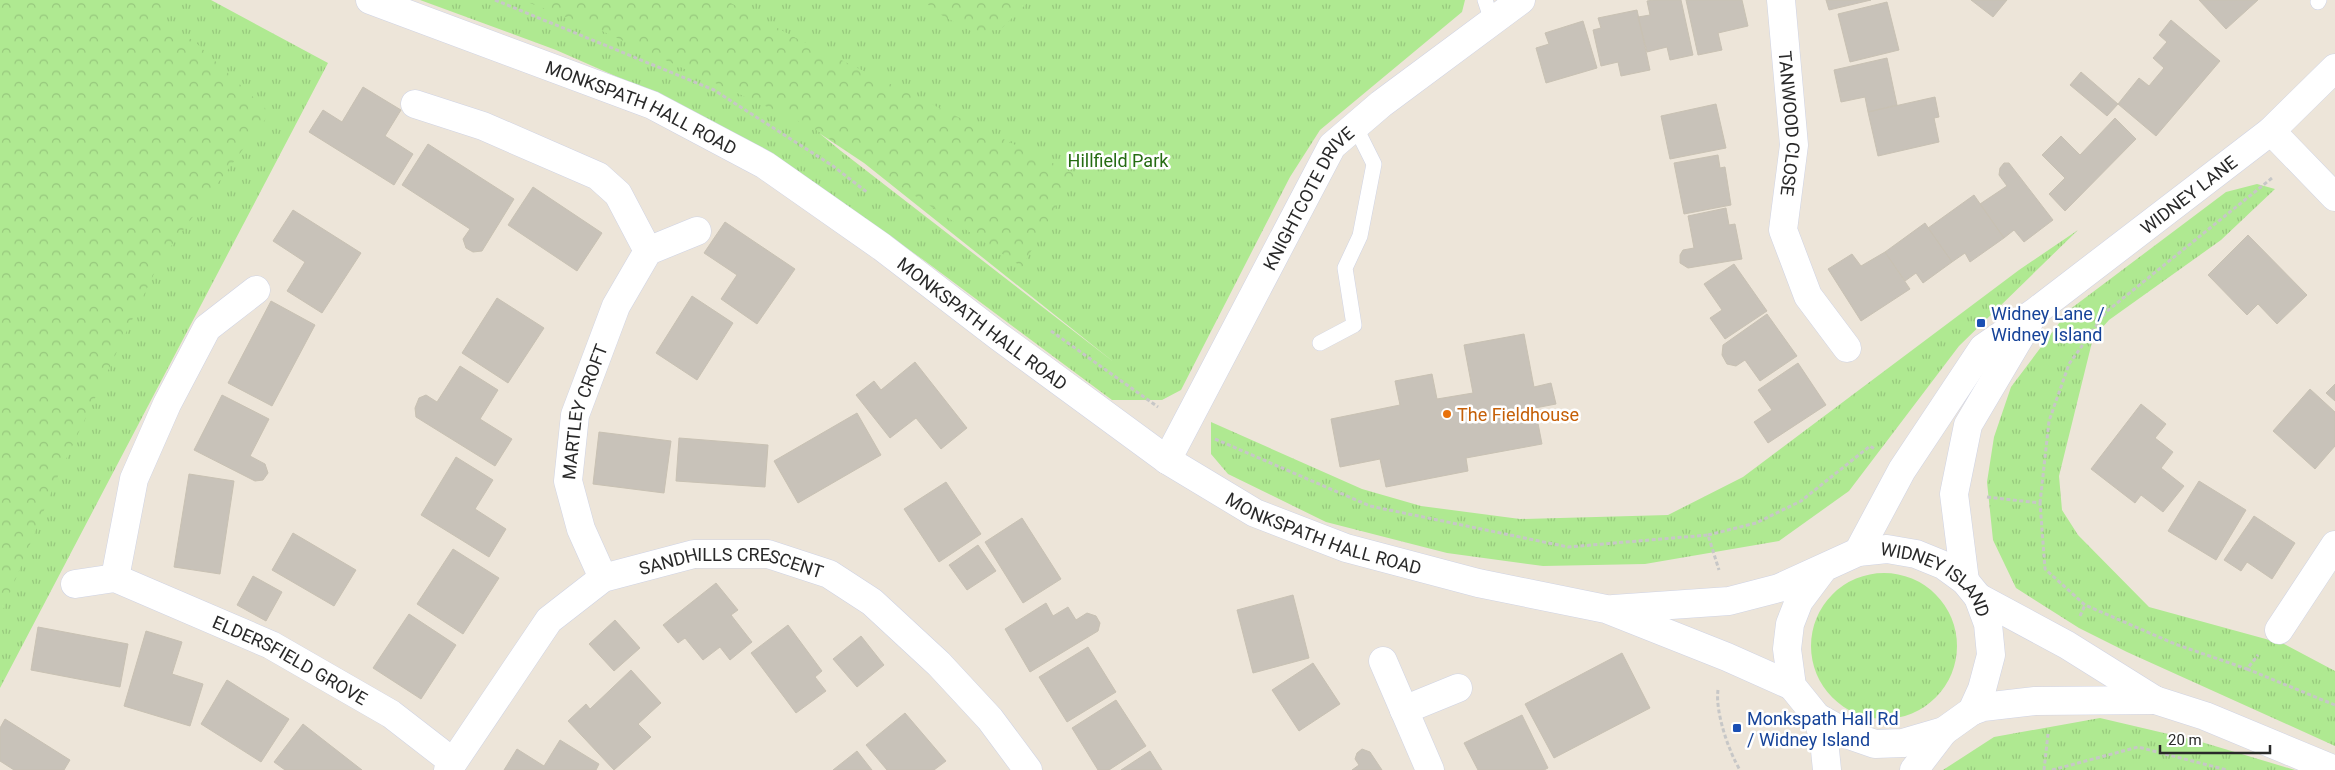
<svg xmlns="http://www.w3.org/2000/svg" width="2335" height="770" font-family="Roboto,sans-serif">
<defs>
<pattern id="grass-tufts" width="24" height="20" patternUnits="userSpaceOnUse" patternTransform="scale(1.25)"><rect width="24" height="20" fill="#afe991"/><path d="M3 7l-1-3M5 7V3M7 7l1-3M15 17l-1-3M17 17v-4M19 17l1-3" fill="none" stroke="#97c87d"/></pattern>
<pattern id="forest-crowns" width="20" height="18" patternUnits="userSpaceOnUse" patternTransform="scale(1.25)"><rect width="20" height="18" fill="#afe991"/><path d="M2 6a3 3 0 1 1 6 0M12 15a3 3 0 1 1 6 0" fill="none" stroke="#97c87d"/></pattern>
</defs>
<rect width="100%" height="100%" fill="#ede5d9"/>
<path fill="url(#grass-tufts)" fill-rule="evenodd" d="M0,0H211L328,63L0,688Z
M420,0H1465L1462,12L1320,130L1290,177L1181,390L1162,400H1112L925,261L764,149L679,104L556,50ZM819,133L864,163L1115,363L841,151Z
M2257,184L2275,189L2221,240L2109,320L2093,338L2059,476L2062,510L2078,535L2149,607L2284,644L2335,671V746L2127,652L2079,628L2016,588L1993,540L1987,482L1994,437L2011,387L2069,310L2226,192Z
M2078,230L1959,346L1849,491L1779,541L1645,564L1543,566L1447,553L1326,522L1228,474L1211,454V422L1362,489L1421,506L1520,519L1668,515L1743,477L2019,270Z
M1811 646a73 73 0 1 1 146 0a73 73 0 1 1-146 0Z
M2100,718L2198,741L2295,770H1943L1994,737Z"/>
<path fill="url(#forest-crowns)" d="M0,0H154L167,7L158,25L193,40L270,113L160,261L58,476L0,617Z
M522,0H725L796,38L1075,174L1022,267L813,128L602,31Z
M924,0H1030L1000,30L971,31L934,11Z"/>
<path fill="#c8c2b9" stroke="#c8c1b3" d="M1653,0H1681L1693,55L1670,60L1667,47L1647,52L1638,17L1650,15L1647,1Z
M1686,0H1742L1748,26L1718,33L1722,50L1698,55Z
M1826,0H1871L1829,10Z
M1971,0H2007L1993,17Z
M2199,0H2258L2226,29Z
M1887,2L1899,50L1850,62L1838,14Z
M1637,10L1650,70L1621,76L1618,62L1601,66L1593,30L1601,28L1598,18Z
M2171,20L2220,61L2156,136L2118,104L2139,78L2149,86L2164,68L2153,58L2167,42L2159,35Z
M1583,21L1597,68L1546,83L1536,48L1549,44L1545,33Z
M1887,58L1897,105L1868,112L1865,97L1841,102L1834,70Z
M2081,72L2118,104L2107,116L2070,85Z
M363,87L401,110L385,136L413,154L394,185L309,132L323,110L342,122Z
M1935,97L1939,117L1934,118L1939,142L1878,156L1868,112Z
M1716,104L1726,148L1670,159L1661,116Z
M2115,118L2136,139L2065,211L2049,194L2065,178L2042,155L2061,136L2080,155Z
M428,144L514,199L482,251L473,252L466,248L463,239L470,229L402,185Z
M1718,155L1720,168L1725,167L1731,205L1684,214L1674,163Z
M2004,163H2009L2053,220L2024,242L2014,230L2004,238L1980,204L2007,186L1999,175L2000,168Z
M533,187L602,233L577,271L508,225Z
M1974,195L2004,238L1970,262L1965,253L1952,262L1928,228Z
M1726,208L1729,225L1735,224L1742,259L1688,268L1680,263V255L1683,250L1694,248L1688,216Z
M293,210L361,253L322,313L287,291L305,262L273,241Z
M725,222L795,269L757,324L721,299L737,275L704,253Z
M1925,223L1952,262L1923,283L1916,273L1905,281L1885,252Z
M2248,235L2307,295L2277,324L2258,304L2247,315L2208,275Z
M1885,252L1910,289L1861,321L1828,269L1852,254L1861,266Z
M1734,264L1767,311L1725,339L1710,318L1722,310L1704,284Z
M692,296L733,323L697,380L656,353Z
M497,298L544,328L508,383L462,353Z
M271,301L315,325L272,406L228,383Z
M1767,314L1797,356L1760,381L1745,360L1736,366L1727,364L1722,355L1723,345Z
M1524,334L1534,387L1551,383L1556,404L1535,408L1542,444L1466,458L1468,471L1386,487L1380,459L1340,467L1331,419L1400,405L1395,381L1432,374L1437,399L1473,393L1464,345Z
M915,362L967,428L941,449L916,418L890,438L856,395L874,381L881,390Z
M1798,363L1826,405L1768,443L1754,422L1772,410L1758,390Z
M460,366L498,390L480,419L512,439L495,466L416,417L415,408L419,398L426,395L437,402Z
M2335,384V401L2326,393Z
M2310,389L2335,412V446L2315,469L2273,431Z
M222,395L269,419L250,456L265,464L268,473L263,480L255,481L194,450Z
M2141,404L2166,424L2155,438L2173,452L2161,468L2184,486L2163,512L2141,495L2135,503L2091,469Z
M857,413L881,455L798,503L774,461Z
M599,432L671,441L664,493L593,484Z
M679,438L768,445L765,487L676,481Z
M456,457L493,480L475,509L506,529L489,557L421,515Z
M189,474L234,481L220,574L174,567Z
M2199,481L2246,510L2216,560L2168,531Z
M946,482L981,534L939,562L904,509Z
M2254,516L2295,543L2272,579L2247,562L2241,571L2224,560Z
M1022,518L1061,579L1023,603L985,542Z
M293,533L356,570L334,606L272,570Z
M978,545L996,571L967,590L949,565Z
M453,549L499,578L463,634L417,604Z
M253,576L282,592L266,621L237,605Z
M716,583L738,610L731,615L752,642L730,660L720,647L703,660L685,638L678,643L663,625Z
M1293,595L1309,658L1253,673L1237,610Z
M1046,603L1053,616L1068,607L1076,620L1087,613L1096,616L1100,623L1098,631L1030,672L1005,629Z
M409,614L456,645L421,699L373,668Z
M615,620L640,648L614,671L589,644Z
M788,625L822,671L815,677L826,691L796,713L751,653Z
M38,627L128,644L120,687L31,670Z
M146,631L182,642L172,674L203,684L190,726L124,706Z
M861,636L884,665L857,687L833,659Z
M1088,647L1116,692L1067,722L1039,677Z
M1622,653L1650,708L1554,758L1525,704Z
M1313,663L1340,704L1299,731L1272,690Z
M631,670L661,703L638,724L651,737L614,770L568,721L586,704L590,709Z
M227,680L289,719L261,762L201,724Z
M1116,700L1146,746L1109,770H1098L1072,728Z
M905,713L946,761L934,770H887L866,745Z
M1522,715L1548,768L1544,770H1478L1464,743Z
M5,719L70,760L64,770H14L0,761V728Z
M303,724L362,770H285L274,762Z
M560,740L599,764L596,770H504L517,749L544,766Z
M1362,749L1370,752L1382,770H1352L1359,765L1355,759L1357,753Z
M857,751L872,770H833Z
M1150,751L1162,770H1121Z"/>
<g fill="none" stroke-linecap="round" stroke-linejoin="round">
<g stroke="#cfd3e4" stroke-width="16">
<path id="service" d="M1485,0L1492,21
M2318,2L2319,0
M1320,343L1354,325L1345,268L1360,236L1374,164L1355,126"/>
</g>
<g stroke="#cfd3e4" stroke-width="29">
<g id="minor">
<path id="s1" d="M1781,0L1794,145L1783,230L1808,296L1847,348"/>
<path d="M415,104L483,126L598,176L618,194L648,251"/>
<path d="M2271,131L2335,197"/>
<path id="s2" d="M1167,460L1332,146L1381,104L1521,0"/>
<path d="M115,578L134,479L167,404L207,328L256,290"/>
<path id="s3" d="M603,578L581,529L568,481L575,415L616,306L648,251L697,231"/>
<path id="s4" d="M75,584L115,578L271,645L391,714L453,762"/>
<path d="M2279,630L2335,545"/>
<path d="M1383,661L1430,770"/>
<path d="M1404,710L1458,688"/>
<path id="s5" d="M448,770L549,620L603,578L694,554H768L829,574L872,602L939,664L990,719L1028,770"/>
</g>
</g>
<g stroke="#cfd3e4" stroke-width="29">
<g id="tertiary">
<path id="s6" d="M370,0L652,105L765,165L882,247L998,336L1167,460L1255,513L1346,548L1478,583L1606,609L1727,657L1792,686"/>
<path id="s7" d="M1858,552L1902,470L1983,348L2035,312L2271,131L2335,68"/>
<path d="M1965,581L1954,494L1968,425L2030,320"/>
<path d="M1978,597L2067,645L2155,700L2205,716L2335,770"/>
<path id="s8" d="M1613,609L1729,601L1779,588L1858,552L1887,549L1916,554L1943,565L1965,581L1978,597L1988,624L1991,655L1982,689L1972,711L1944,731L1903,743L1875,744L1849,735L1817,717L1792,686L1787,649L1790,624L1799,601L1823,569"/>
<path d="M1972,711L1983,707L2035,701L2155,700"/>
<path d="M1817,717L1824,740L1827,770"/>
<path d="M1914,770L1944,731"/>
</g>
</g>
<path stroke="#c7c7c7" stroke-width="3" stroke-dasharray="4 2.5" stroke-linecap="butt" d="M495,0L714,90L833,166L868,193
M1051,331L1158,407
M1215,439L1370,506L1568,547L1708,535L1719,570
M1987,497L2040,503L2045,569L2085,605L2175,644L2247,669L2258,655
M2040,503L2049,421L2069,364L2106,312L2272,178
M1708,535L1756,523L1801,501L1870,446L1876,450
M2080,616L2085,605
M2247,669L2335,705
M1718,690C1715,712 1729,752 1740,770
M2044,770L2048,734
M2052,770L2138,747L2227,770"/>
<use href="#service" stroke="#fff" stroke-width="15"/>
<use href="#minor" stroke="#fff" stroke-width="28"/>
<use href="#tertiary" stroke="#fff" stroke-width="28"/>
</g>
<g fill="#1a4fb4" stroke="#fff" stroke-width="2">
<rect x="1976" y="318" width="10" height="10" rx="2.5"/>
<rect x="1732" y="723" width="10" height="10" rx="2.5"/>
</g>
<circle fill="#e8710a" stroke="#fff" stroke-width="2" cx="1447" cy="414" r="5"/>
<g text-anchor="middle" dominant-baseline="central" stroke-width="5" stroke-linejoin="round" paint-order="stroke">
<g font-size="18" fill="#292929" stroke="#fff">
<text stroke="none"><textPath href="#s6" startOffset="292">MONKSPATH HALL ROAD</textPath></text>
<text stroke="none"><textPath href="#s1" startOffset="124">TANWOOD CLOSE</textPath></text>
<text stroke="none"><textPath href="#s7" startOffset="496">WIDNEY LANE</textPath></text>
<text stroke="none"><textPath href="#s2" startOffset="298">KNIGHTCOTE DRIVE</textPath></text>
<text stroke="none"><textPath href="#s6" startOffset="698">MONKSPATH HALL ROAD</textPath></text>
<text stroke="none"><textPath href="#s3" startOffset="175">MARTLEY CROFT</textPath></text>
<text stroke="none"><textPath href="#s6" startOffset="1102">MONKSPATH HALL ROAD</textPath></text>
<text stroke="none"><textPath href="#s5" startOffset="381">SANDHILLS CRESCENT</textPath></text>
<text stroke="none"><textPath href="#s8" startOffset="344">WIDNEY ISLAND</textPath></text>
<text stroke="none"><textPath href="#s4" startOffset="234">ELDERSFIELD GROVE</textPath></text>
</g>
<g font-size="18" fill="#266c13" stroke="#fff">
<text x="1118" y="160">Hillfield Park</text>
</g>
<g font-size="18" fill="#164399" stroke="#fff" text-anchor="start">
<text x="1991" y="313">Widney Lane /<tspan x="1991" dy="21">Widney Island</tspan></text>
<text x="1747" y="718">Monkspath Hall Rd<tspan x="1747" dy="21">/ Widney Island</tspan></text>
</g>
<g font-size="18" fill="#c56008" stroke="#fff" text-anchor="start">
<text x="1457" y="414">The Fieldhouse</text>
</g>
</g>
<path d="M2160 745v8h110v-8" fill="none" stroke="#292929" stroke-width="2.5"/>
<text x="2168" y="745" font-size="15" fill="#292929" stroke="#ffffff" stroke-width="4" paint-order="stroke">20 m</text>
</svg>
